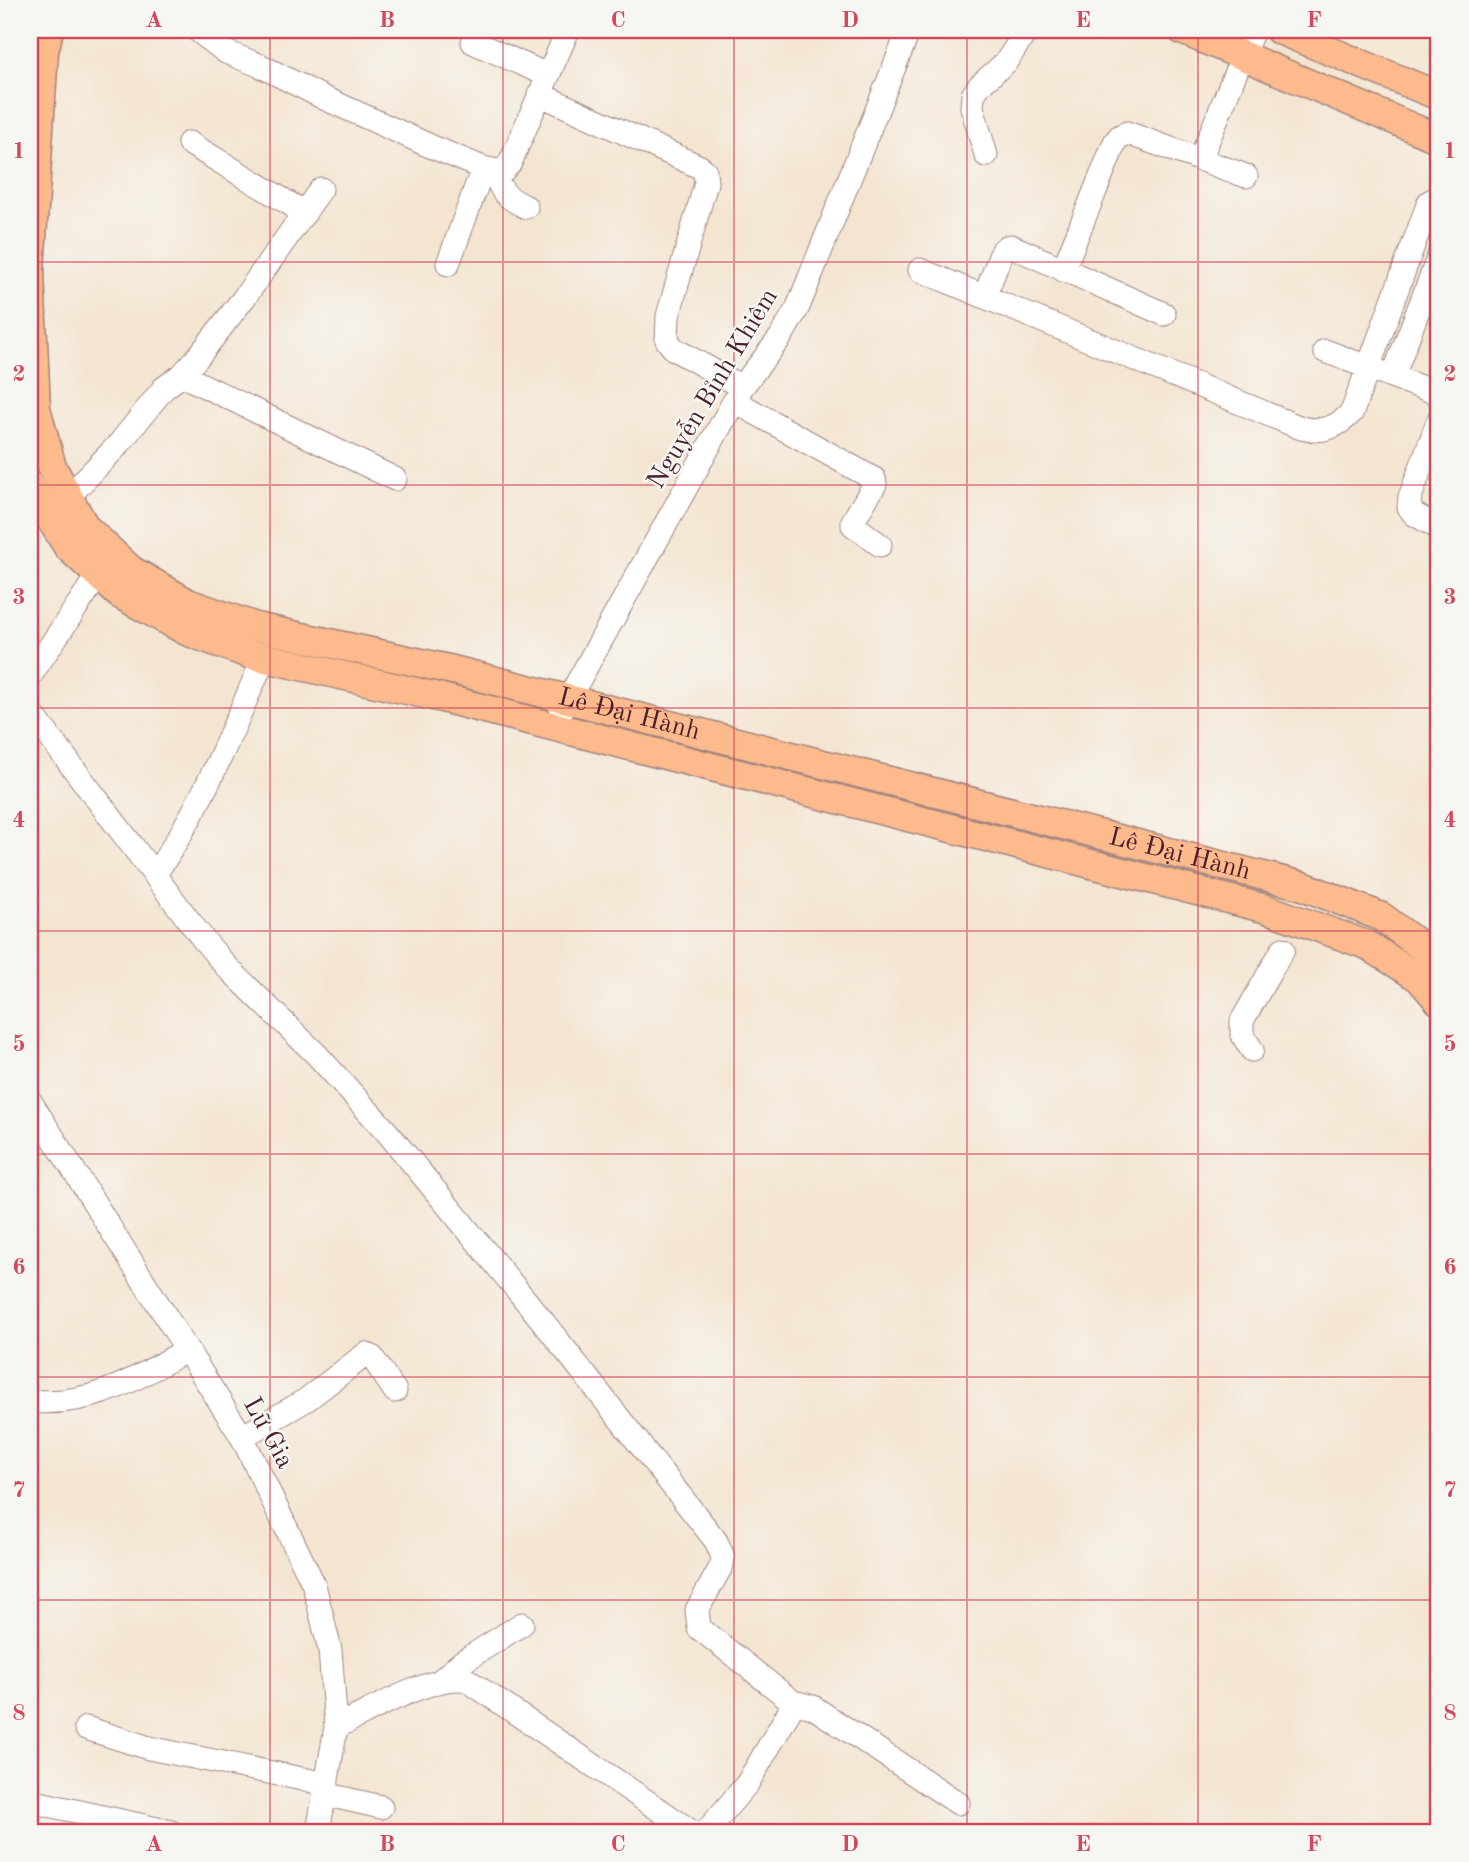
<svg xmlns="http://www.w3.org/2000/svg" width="1469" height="1862" font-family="'Old Standard TT',serif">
<rect width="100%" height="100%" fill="#f6f6f2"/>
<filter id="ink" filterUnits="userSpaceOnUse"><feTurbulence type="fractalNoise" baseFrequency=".0143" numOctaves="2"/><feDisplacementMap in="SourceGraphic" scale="14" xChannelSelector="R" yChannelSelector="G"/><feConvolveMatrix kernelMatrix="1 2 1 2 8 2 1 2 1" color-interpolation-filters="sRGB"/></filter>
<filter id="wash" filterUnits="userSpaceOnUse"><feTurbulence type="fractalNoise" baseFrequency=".00686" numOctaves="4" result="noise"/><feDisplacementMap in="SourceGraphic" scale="28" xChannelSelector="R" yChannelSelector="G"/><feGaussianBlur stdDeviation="1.57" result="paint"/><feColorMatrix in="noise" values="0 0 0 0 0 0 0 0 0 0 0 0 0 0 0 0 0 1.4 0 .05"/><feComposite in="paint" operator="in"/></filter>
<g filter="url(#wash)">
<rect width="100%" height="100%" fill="#f4e5d1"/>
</g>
<g filter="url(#ink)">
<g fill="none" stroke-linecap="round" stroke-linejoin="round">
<g stroke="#9f827e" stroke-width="25">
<path id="minor" d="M197,30L226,52L261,66L324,98L430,146L483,168L502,172L510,163L568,30
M473,42L547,75
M539,94L700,167L705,171L706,183L668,316L667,340L674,349L742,387
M189,143L305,213
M986,155L972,107L973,95L979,86L1006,62L1027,30
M1200,160L1253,30
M495,171C501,194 506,197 526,207
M448,264L483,168
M920,270L1301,428C1322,433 1337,428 1352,412L1429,202L1439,197
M1063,270L1115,142L1120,136L1127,133L1246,176
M990,283L1002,251L1006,247L1011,246L1164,314
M1325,351L1439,394
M182,375L395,479
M1393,376L1439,256
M734,401L874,479L875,484L853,521V525L880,545
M1439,419L1410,497L1409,507L1414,514L1439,528
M68,497L119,444L164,388L182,375L198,357L244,298L321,189
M30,676L98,575
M30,711L203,939L226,966L317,1055L387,1132L541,1319L716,1541L723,1557L722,1565L697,1610L699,1628L793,1702L792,1707L747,1784L706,1832
M560,714L742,387L780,338L798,307L909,30
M155,874C202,808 231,732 264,658
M1252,1050L1242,1034V1021L1283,949
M30,1101L242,1437L314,1585L330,1650L336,1727L318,1832
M30,1401C92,1407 135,1379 187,1350
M242,1437L306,1400L366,1354L372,1357L395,1391
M440,1681L462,1662L522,1624
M793,1702L813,1707L958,1803
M336,1727C367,1713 436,1672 467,1680L692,1832
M86,1728L149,1748L327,1784
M324,1794L381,1807
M30,1801L171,1832"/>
</g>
<g stroke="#9f827e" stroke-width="31">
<g id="major">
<path d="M1182,30L1439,139"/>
<path d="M1279,30L1439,96"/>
<path d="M30,270L44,52L49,30"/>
<path id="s1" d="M30,272L36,408L52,467L85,527L131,570L188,603L256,627L453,670L1303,886L1382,917L1439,960"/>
<path d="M30,486L68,547L119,594L186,631L252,655L442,698L1267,909L1367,945L1419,978L1439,1001"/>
</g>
</g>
<use href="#minor" stroke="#fff" stroke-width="23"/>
<use href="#major" stroke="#fcba8d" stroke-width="28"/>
</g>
</g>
<path fill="none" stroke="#d1495b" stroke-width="2" stroke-opacity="0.55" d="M270,30V1832M503,30V1832M734,30V1832M967,30V1832M1198,30V1832M30,262H1439M30,485H1439M30,708H1439M30,931H1439M30,1154H1439M30,1377H1439M30,1600H1439"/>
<g text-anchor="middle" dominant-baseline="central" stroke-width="5" stroke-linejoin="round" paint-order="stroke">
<g font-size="26" fill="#4a1f2b" stroke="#f6f6f2">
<text transform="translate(713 389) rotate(-59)">Nguyễn Bỉnh Khiêm</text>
<text stroke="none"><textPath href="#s1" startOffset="850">Lê Đại Hành</textPath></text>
<text stroke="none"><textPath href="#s1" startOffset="1418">Lê Đại Hành</textPath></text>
<text transform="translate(268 1433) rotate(61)">Lữ Gia</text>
</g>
</g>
<rect width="1469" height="1862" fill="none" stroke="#f6f6f2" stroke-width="77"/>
<rect x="38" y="38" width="1392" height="1786" fill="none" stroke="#d1495b" stroke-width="2.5"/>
<g font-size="23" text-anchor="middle" font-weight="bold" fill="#d1495b">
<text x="154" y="27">A</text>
<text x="387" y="27">B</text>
<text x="618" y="27">C</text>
<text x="850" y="27">D</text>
<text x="1083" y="27">E</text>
<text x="1314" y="27">F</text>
<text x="19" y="158">1</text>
<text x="1450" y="158">1</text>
<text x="19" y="381">2</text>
<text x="1450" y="381">2</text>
<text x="19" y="604">3</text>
<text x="1450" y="604">3</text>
<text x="19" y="827">4</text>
<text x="1450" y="827">4</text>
<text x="19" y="1051">5</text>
<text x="1450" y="1051">5</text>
<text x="19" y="1274">6</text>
<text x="1450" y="1274">6</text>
<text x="19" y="1497">7</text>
<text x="1450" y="1497">7</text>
<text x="19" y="1720">8</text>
<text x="1450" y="1720">8</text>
<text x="154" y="1851">A</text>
<text x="387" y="1851">B</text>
<text x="618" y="1851">C</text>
<text x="850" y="1851">D</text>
<text x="1083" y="1851">E</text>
<text x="1314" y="1851">F</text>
</g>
</svg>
